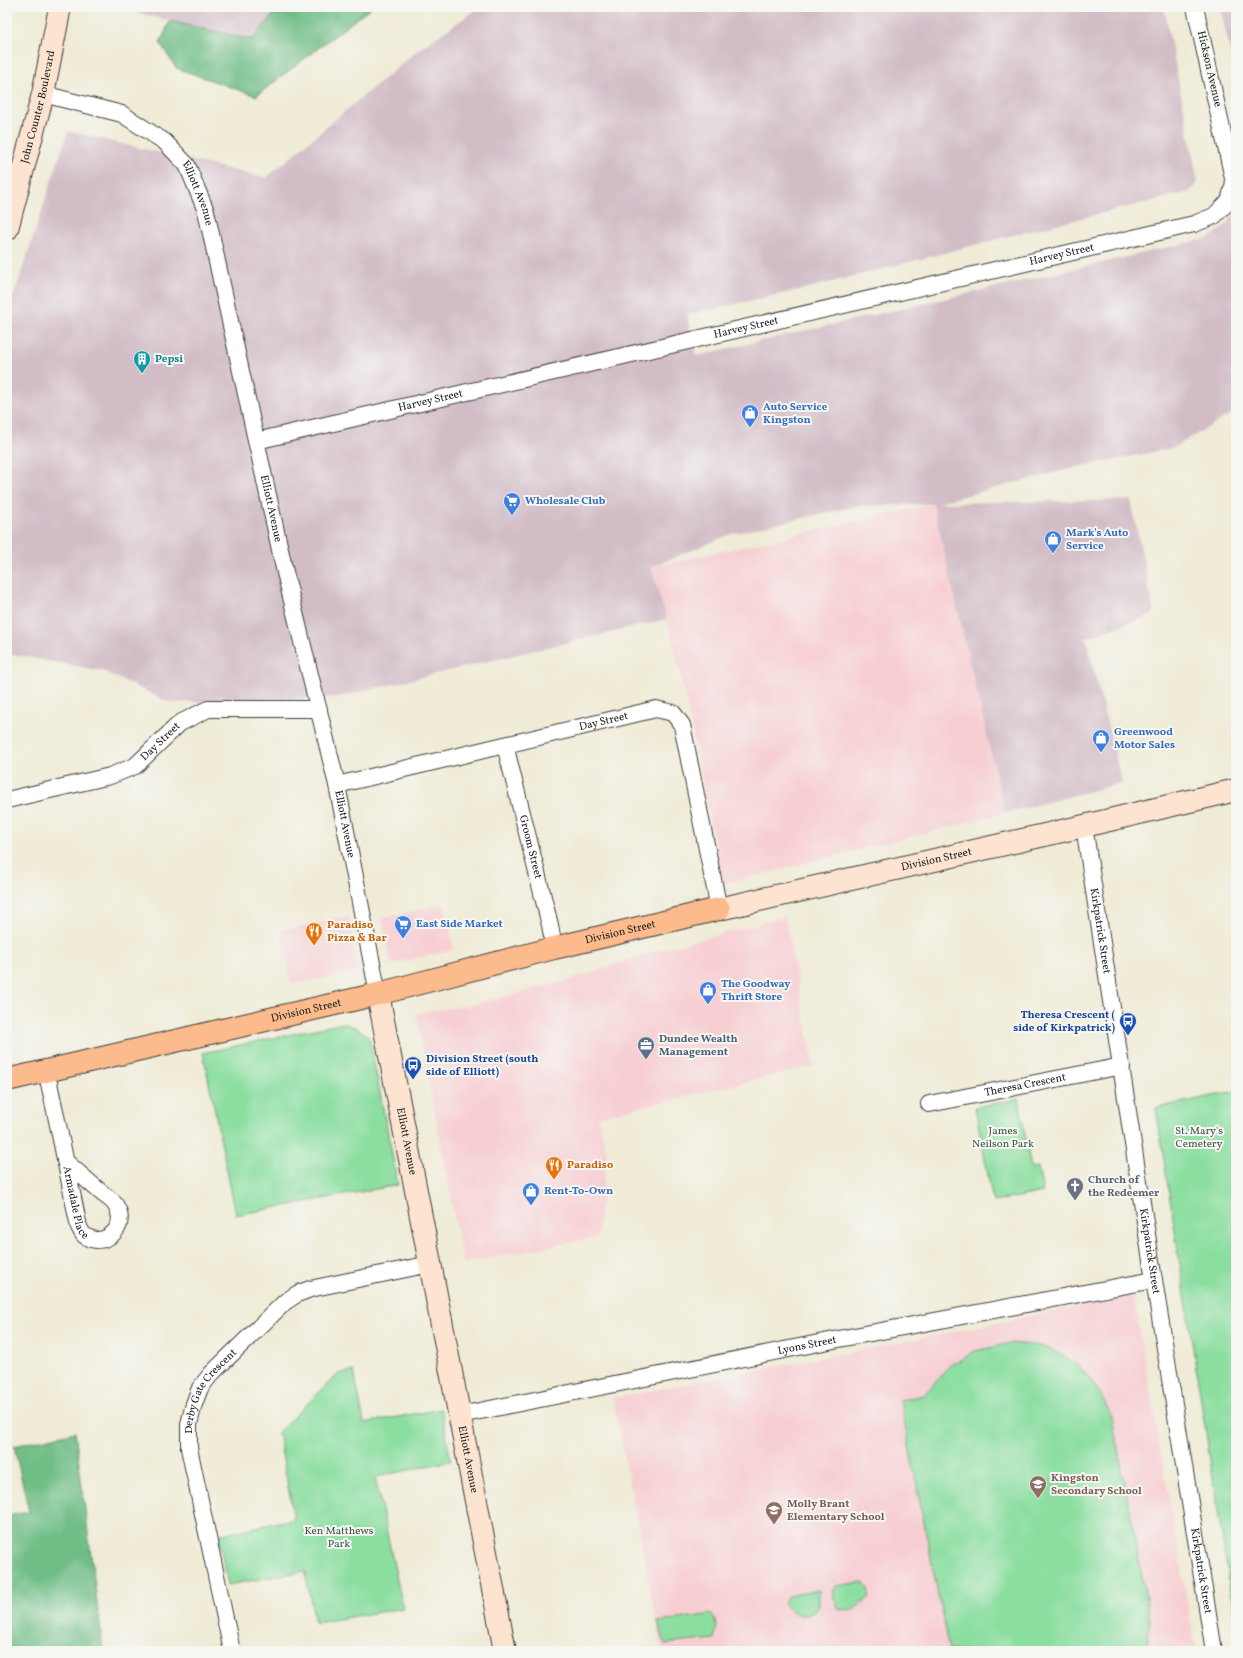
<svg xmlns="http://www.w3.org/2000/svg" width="1243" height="1658" font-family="Vollkorn,serif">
<rect width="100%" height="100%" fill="#f6f6f2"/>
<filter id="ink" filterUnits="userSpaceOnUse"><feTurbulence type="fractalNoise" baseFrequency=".025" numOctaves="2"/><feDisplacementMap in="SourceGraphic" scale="8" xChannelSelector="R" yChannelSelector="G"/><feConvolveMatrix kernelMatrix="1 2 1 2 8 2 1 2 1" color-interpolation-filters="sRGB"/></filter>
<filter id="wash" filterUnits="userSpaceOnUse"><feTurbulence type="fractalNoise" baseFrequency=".012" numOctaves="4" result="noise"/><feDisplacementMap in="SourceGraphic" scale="16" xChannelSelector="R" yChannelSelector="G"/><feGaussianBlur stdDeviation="0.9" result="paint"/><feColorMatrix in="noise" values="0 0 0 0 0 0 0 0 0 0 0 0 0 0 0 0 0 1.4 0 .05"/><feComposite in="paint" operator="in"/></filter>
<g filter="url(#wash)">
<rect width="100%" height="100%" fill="#efebd6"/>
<path fill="#f7cfd3" d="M934,504L1005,813L723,884L685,694L667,619L651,567Z
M444,904L454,950L391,964L382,918Z
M349,916L359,971L292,984L280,931Z
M785,917L814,1066L598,1117L607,1154L597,1237L463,1263L416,1013L467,1006L566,981L650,953Z
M1133,1295L1196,1651H662L613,1398L877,1347Z"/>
<path fill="#d2bdc7" d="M114,7H280L252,40Z
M480,7H1164L1198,182L1189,192L1029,231L812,287L687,315L696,356L1209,238L1224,227L1236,212V411L1173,448L1082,466L936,503L1131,500L1154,614L1086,638L1122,783L1005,813L933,504L856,506L731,534L651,567L667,619L338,697L171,703L103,671L16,655H7V309L16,289L68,131L266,178L418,50Z
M1220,7H1236V77Z"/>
<path fill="#8bdea0" stroke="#547d5e" d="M343,1023L357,1028L369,1037L398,1185L236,1215L203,1053Z
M1236,1091V1628L1156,1108Z
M1019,1099L1031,1168L1038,1167L1043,1192L993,1202L975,1107Z
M1012,1343C1024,1345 1038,1344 1049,1349C1085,1363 1096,1385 1112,1417L1150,1619L1147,1651H949L900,1400L924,1395L947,1368L975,1351Z
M354,1371L364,1423L441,1409L451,1461L375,1477L403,1608L315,1623L305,1571L228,1585L218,1535L294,1519L278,1432L338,1374Z
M863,1582L868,1589L870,1597L853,1610L839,1609L832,1593L835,1586Z
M819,1590V1606C817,1608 815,1612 812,1613C801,1619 790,1612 784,1604L787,1596Z
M712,1614L717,1626L714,1639L665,1644L658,1622Z"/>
<path fill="#70bd86" stroke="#466c51" d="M280,7H372L256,96L176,68L160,43L170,21L252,40Z
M75,1432L103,1648L100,1651H7V1516L29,1512L14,1446Z"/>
</g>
<g filter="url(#ink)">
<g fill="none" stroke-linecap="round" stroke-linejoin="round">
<g stroke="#3c3b38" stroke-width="18">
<g id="street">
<path id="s1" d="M43,94L122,114L165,142L187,165L206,211L284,568L337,785L378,994"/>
<path id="s2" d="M256,441L1194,224L1214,216L1229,201L1234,183L1195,7"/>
<path id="s3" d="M505,745L550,925L554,948"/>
<path id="s4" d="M337,785L656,709L673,713L682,725L719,909"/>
<path id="s5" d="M7,800L110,776L135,766L180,723L208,709H319"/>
<path id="s6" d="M1084,826L1154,1280L1214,1651"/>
<path id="s7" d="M46,1070C58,1122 68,1175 79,1227C80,1229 82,1233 84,1235C102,1250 130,1228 116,1206C114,1201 107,1197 103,1194C90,1183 78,1172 65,1161"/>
<path id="s8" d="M929,1104L1122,1066"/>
<path id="s9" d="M460,1415L844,1338L1154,1280"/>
<path id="s10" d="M232,1651L189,1448V1424L194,1404L200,1388L211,1374L285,1302L297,1294L310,1289L430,1264"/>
</g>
</g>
<g stroke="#3c3b38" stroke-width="24">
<g id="secondary">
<path id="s11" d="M7,229L43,94L60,7"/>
<path id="s12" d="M719,909L1084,826L1236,790"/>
<path id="s13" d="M378,994L505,1651"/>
</g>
</g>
<g stroke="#3c3b38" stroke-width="24">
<g id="primary">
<path id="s14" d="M7,1080L378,994L554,948L719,909"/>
</g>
</g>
<use href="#street" stroke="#fff" stroke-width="16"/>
<use href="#secondary" stroke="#fde4d1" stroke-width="22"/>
<use href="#primary" stroke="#fbbb8c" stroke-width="22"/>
</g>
</g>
<defs>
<g id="building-pin" transform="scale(0.9)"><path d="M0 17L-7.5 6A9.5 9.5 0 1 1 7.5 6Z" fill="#0f9aa8" stroke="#f6f6f2"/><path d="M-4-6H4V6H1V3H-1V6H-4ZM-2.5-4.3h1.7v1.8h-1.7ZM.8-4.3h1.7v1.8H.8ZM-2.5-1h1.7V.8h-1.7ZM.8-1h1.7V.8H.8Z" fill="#fff"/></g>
<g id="shop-pin" transform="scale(0.9)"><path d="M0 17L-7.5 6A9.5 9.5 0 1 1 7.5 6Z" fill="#3f7fe0" stroke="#f6f6f2"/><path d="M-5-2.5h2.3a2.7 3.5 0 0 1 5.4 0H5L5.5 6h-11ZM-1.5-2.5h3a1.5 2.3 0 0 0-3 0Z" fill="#fff"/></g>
<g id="supermarket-pin" transform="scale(0.9)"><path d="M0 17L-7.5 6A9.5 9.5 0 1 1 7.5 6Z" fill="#3f7fe0" stroke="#f6f6f2"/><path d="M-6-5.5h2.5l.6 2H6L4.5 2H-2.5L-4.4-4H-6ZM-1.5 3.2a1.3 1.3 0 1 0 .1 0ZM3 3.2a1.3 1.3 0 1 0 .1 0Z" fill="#fff"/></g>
<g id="restaurant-pin" transform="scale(0.9)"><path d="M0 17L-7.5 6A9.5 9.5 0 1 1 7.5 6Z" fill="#e8710a" stroke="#f6f6f2"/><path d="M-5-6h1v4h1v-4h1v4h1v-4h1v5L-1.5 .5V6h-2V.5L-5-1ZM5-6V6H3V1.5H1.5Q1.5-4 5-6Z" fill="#fff"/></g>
<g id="bus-pin" transform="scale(0.9)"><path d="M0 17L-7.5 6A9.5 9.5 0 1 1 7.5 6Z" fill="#1a4fb4" stroke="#f6f6f2"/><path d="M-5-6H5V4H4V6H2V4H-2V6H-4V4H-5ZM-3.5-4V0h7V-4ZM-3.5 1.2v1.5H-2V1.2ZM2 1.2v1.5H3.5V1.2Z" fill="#fff"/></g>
<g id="office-pin" transform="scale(0.9)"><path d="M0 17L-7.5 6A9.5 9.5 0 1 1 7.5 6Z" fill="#5c6f8a" stroke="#f6f6f2"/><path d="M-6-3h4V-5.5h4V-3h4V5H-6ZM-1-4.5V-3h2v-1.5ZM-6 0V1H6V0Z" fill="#fff"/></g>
<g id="church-pin" transform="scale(0.9)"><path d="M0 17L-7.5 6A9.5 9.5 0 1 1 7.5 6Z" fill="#6b7280" stroke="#f6f6f2"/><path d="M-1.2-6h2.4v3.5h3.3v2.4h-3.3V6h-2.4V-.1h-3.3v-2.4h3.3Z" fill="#fff"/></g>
<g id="school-pin" transform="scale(0.9)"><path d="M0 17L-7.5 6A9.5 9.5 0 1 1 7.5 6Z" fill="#8d6e63" stroke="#f6f6f2"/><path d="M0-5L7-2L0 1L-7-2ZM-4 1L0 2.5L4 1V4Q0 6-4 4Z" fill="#fff"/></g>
</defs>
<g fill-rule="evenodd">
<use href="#building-pin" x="142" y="359"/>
<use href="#shop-pin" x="750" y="413"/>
<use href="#supermarket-pin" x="512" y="501"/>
<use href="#shop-pin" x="1053" y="539"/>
<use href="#shop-pin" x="1101" y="738"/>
<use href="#supermarket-pin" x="403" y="924"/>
<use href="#restaurant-pin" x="314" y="931"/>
<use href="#shop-pin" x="708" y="990"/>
<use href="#bus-pin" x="1128" y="1021"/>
<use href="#office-pin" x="646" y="1045"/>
<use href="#bus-pin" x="413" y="1065"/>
<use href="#restaurant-pin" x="554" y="1165"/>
<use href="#church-pin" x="1075" y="1186"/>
<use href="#shop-pin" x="531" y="1191"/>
<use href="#school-pin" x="1038" y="1484"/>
<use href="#school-pin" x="774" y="1510"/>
</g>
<g text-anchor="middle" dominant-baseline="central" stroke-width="4" stroke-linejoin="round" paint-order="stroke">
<g font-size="11" fill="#1c1c1c" stroke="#f6f6f2">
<text transform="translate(1209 69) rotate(77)">Hickson Avenue</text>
<text stroke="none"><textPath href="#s11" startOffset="126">John Counter Boulevard</textPath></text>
<text stroke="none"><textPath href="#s1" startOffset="195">Elliott Avenue</textPath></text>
<text stroke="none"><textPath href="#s2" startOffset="827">Harvey Street</textPath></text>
<text stroke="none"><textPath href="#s2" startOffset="503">Harvey Street</textPath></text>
<text stroke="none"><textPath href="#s2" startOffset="179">Harvey Street</textPath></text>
<text stroke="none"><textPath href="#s1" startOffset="519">Elliott Avenue</textPath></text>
<text stroke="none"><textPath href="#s4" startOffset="274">Day Street</textPath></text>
<text stroke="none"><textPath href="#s5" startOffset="168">Day Street</textPath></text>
<text stroke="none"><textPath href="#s1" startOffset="843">Elliott Avenue</textPath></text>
<text stroke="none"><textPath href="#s3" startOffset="105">Groom Street</textPath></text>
<text stroke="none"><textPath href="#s12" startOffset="223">Division Street</textPath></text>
<text stroke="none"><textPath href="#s6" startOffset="106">Kirkpatrick Street</textPath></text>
<text stroke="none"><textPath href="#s14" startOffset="631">Division Street</textPath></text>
<text stroke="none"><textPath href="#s14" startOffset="307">Division Street</textPath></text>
<text stroke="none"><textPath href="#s8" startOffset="98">Theresa Crescent</textPath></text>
<text stroke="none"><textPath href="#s13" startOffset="150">Elliott Avenue</textPath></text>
<text stroke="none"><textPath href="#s7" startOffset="136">Armadale Place</textPath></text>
<text stroke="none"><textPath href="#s6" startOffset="430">Kirkpatrick Street</textPath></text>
<text stroke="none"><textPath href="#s9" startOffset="354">Lyons Street</textPath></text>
<text stroke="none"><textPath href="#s10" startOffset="271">Derby Gate Crescent</textPath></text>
<text stroke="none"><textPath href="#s13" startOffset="474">Elliott Avenue</textPath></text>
<text stroke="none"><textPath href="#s6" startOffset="754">Kirkpatrick Street</textPath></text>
</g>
<g font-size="11" font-weight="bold" fill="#0d838f" stroke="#f6f6f2" text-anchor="start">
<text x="155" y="359">Pepsi</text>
</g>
<g font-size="11" font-weight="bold" fill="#366cbe" stroke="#f6f6f2" text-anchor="start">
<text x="763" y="407">Auto Service<tspan x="763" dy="13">Kingston</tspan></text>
<text x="525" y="501">Wholesale Club</text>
<text x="1066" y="533">Mark's Auto<tspan x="1066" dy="13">Service</tspan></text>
<text x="1114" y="732">Greenwood<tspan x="1114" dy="13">Motor Sales</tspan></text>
<text x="416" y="924">East Side Market</text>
<text x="721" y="984">The Goodway<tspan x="721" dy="13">Thrift Store</tspan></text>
<text x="544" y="1191">Rent-To-Own</text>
</g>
<g font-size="11" font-weight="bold" fill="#c56008" stroke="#f6f6f2" text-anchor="start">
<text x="327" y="925">Paradiso<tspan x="327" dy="13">Pizza &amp; Bar</tspan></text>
<text x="567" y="1165">Paradiso</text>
</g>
<g font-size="11" font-weight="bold" fill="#164399" stroke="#f6f6f2" text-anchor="end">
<text x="1115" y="1015">Theresa Crescent (<tspan x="1115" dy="13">side of Kirkpatrick)</tspan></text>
<text x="426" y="1059" text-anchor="start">Division Street (south<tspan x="426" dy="13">side of Elliott)</tspan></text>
</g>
<g font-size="11" font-weight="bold" fill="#4e5e75" stroke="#f6f6f2" text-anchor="start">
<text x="659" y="1039">Dundee Wealth<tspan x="659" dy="13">Management</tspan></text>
</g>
<g font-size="11" fill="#3d5644" stroke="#f6f6f2">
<text x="1003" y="1131">James<tspan x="1003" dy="13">Neilson Park</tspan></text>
<text x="1199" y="1131">St. Mary's<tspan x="1199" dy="13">Cemetery</tspan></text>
<text x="339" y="1531">Ken Matthews<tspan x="339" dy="13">Park</tspan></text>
</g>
<g font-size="11" font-weight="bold" fill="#5b616d" stroke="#f6f6f2" text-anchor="start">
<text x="1088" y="1180">Church of<tspan x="1088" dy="13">the Redeemer</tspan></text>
</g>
<g font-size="11" font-weight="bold" fill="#785e54" stroke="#f6f6f2" text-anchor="start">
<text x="1051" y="1478">Kingston<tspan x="1051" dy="13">Secondary School</tspan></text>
<text x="787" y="1504">Molly Brant<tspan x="787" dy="13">Elementary School</tspan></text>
</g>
</g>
<rect width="1243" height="1658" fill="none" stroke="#f6f6f2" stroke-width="24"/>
</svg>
